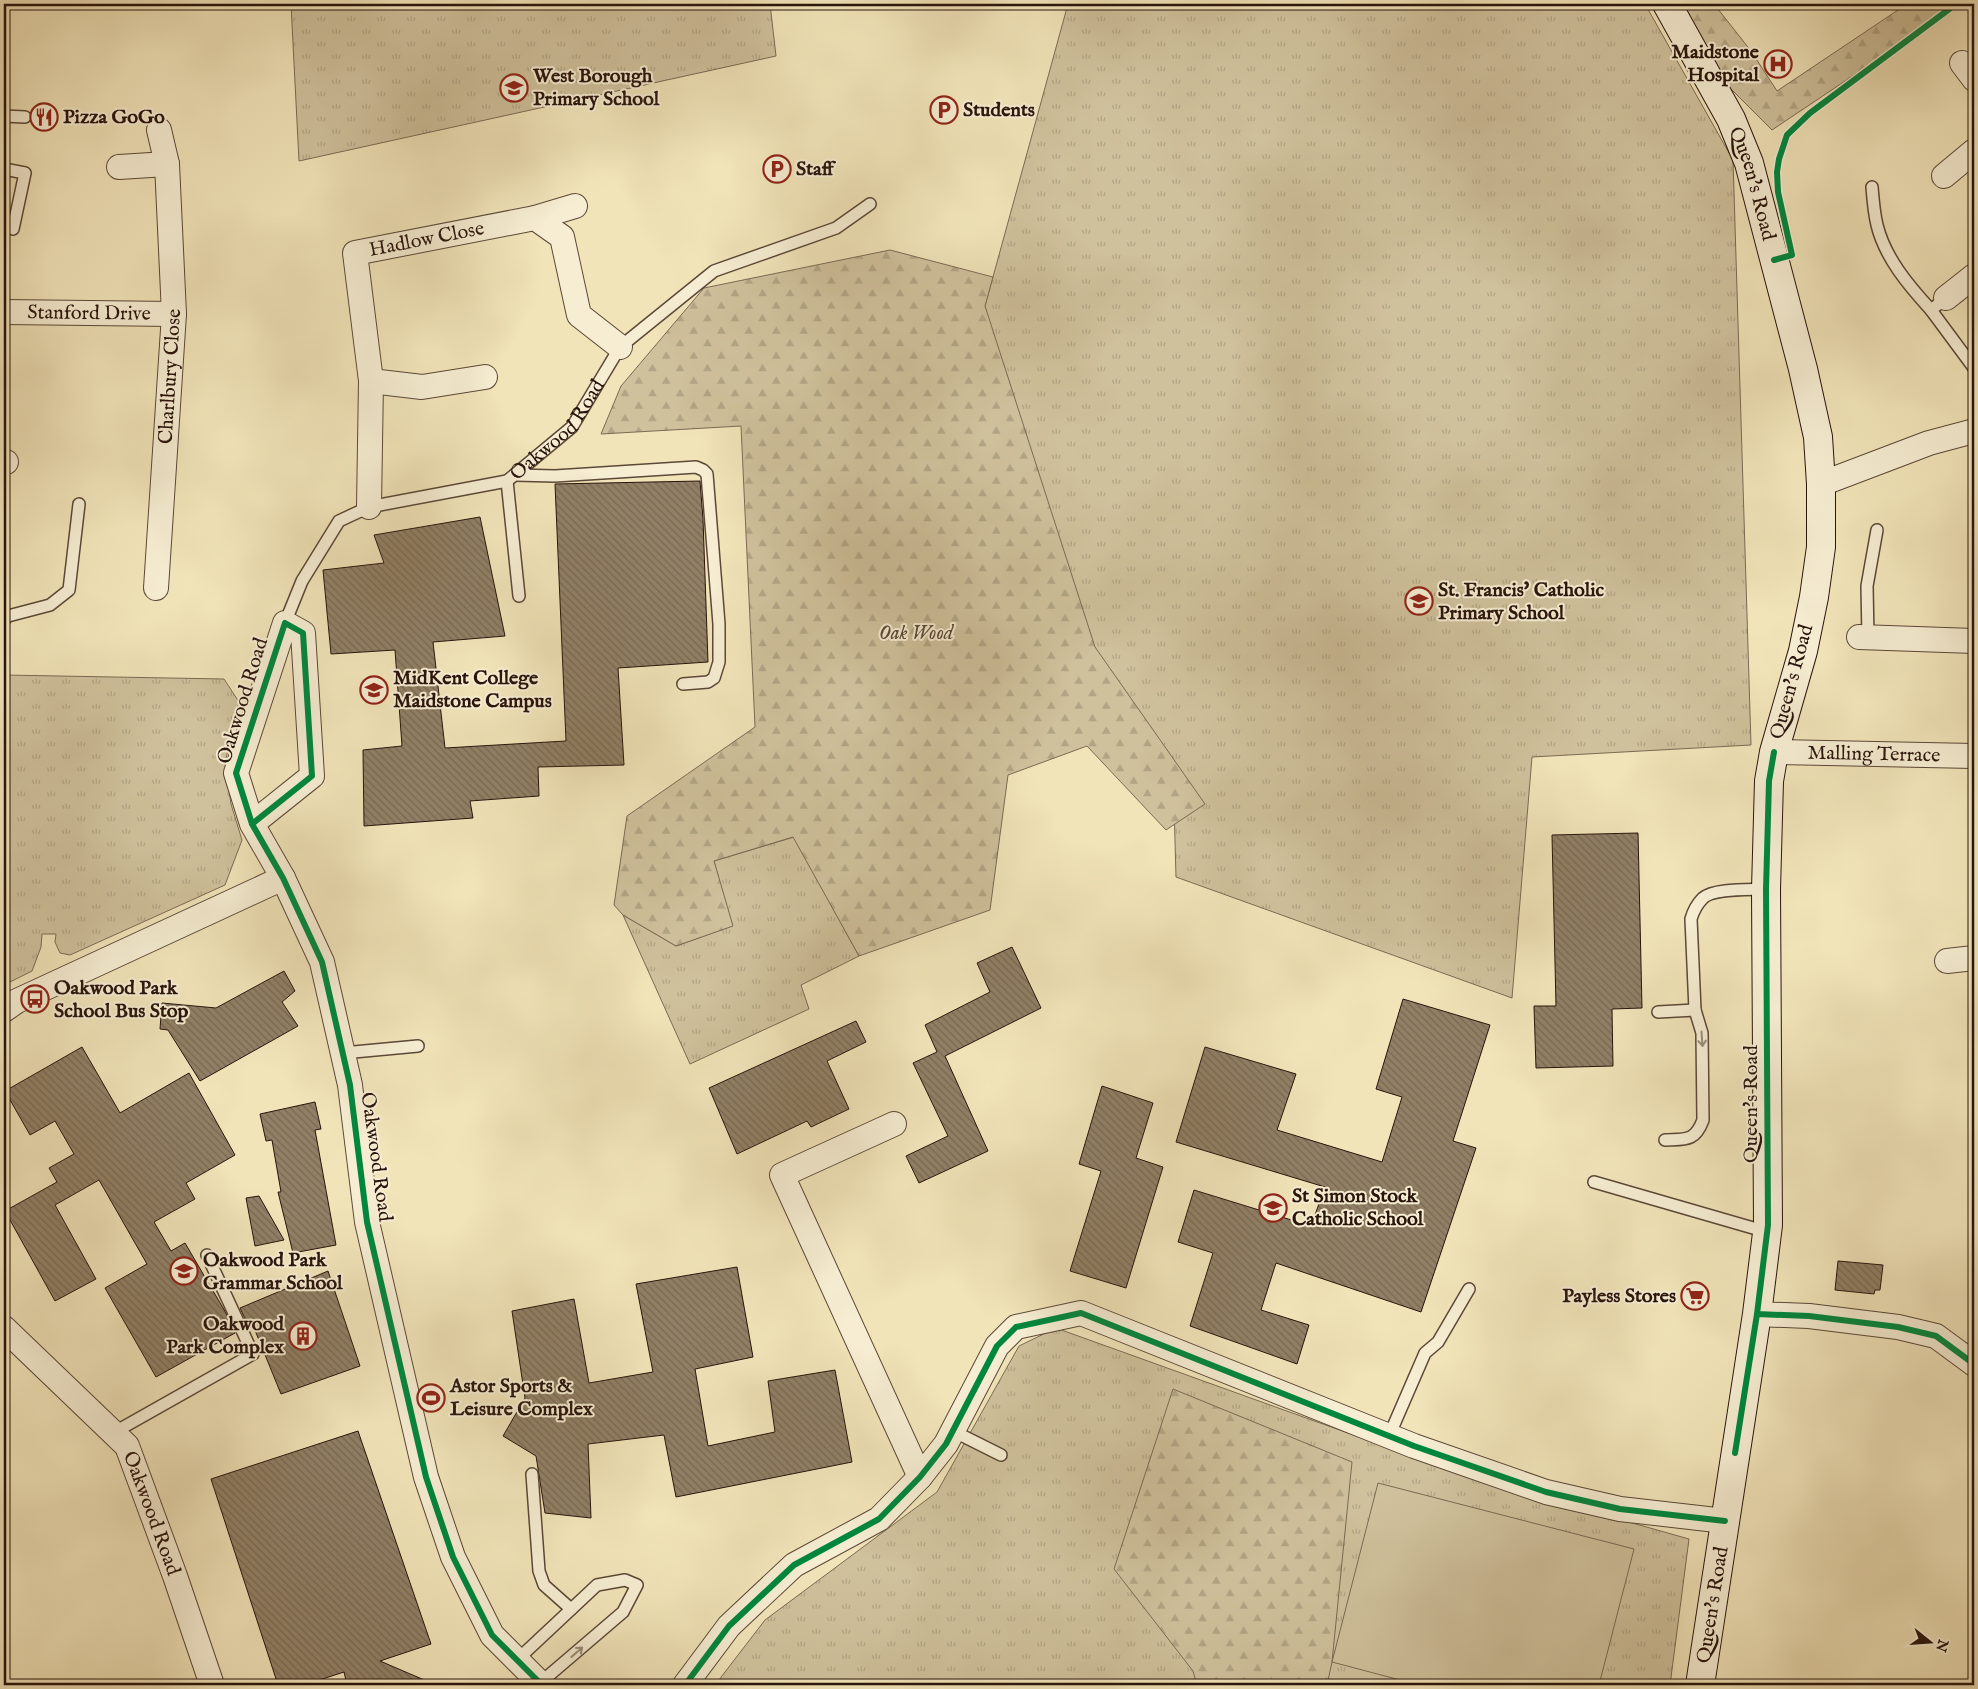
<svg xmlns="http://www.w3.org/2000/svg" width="1978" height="1689" font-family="'IM FELL English',serif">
<defs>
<pattern id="grass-tufts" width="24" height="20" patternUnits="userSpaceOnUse" patternTransform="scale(1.25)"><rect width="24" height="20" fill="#cfc19c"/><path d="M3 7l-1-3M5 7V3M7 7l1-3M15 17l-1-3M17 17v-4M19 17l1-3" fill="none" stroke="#b2a585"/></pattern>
<pattern id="forest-firs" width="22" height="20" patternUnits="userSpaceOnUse" patternTransform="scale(1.25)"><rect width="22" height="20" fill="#cfc19c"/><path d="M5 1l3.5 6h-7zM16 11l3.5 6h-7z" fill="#b2a585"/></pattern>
<pattern id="building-back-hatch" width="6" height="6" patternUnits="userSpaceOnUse" patternTransform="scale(1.25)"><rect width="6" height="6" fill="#918066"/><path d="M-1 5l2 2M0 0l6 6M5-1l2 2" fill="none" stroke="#766852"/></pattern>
</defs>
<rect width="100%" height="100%" fill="#f1e4b9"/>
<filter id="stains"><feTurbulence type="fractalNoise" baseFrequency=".004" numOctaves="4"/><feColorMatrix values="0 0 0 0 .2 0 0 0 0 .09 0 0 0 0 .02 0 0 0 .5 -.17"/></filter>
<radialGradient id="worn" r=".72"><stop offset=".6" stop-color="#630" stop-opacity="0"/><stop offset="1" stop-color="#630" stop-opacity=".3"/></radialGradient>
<path fill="url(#grass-tufts)" stroke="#7c6a54" d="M291,4H770L776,56L299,161Z
M1068,4H1645L1733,160L1751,745L1532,757L1512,998L1176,877L1174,805L1046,651L985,306Z
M4,675L224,679L239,702L225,763L231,804L242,840L225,885L70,955L60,953L55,942L56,934H42L41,947L32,971L4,985Z
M794,837L859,956L801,985L809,1009L690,1064L623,915L676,946L732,926L714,861Z
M1056,1328L1473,1478L1689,1539L1670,1685H715L765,1620L937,1492L1019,1346Z"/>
<path fill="url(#forest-firs)" stroke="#7c6a54" d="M1680,4H1714L1751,51L1777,91L1907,4H1960L1772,130L1730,88Z
M890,250L993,277L985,306L1095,647L1205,804L1166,830L1087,746L1008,775L990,910L859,956L793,837L714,861L733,926L676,946L623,915L614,905L627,816L755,727L741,426L601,434L621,386L704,288Z
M1173,1389L1352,1462L1332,1662L1327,1685H1197L1193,1671L1114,1569Z"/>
<path fill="#cfc19c" stroke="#7c6a54" d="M1378,1483L1634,1549L1599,1685H1419L1332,1662Z"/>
<path fill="url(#building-back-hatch)" stroke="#29140c" d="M700,481L703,519L708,662L618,668L624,765L538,767L539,796L470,801L473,818L364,826L363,750L402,746L395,650L331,654L323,570L384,563L374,535L480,517L505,636L433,642L445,748L566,741L555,484Z
M1638,833L1642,1008L1612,1009L1613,1066L1536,1068L1534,1006H1556L1552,835Z
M1012,947L1041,1008L945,1056L988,1151L919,1183L906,1156L948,1136L913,1063L937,1052L925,1025L990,992L977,963Z
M284,971L295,991L282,1002L298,1026L200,1081L168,1030L160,1029L162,1003L216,1008Z
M1403,999L1490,1025L1453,1141L1476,1148L1421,1312L1276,1263L1261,1310L1309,1325L1297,1364L1190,1326L1213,1253L1178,1242L1194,1190L1311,1226L1325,1187L1176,1142L1205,1047L1296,1074L1277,1130L1382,1162L1402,1097L1376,1089Z
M856,1021L866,1042L827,1061L849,1109L811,1127L807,1121L737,1154L709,1088Z
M82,1047L120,1113L189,1073L235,1155L186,1183L195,1199L154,1222L171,1251L185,1243L226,1313L235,1333L156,1377L105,1288L147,1264L99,1180L55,1205L96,1279L55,1301L5,1211L57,1182L49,1168L74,1154L55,1121L30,1135L5,1091Z
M1102,1086L1153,1103L1136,1158L1163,1167L1126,1288L1070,1271L1101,1171L1079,1164Z
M315,1102L321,1129L315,1130L336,1245L293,1253L278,1192H281L272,1140L266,1141L260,1114Z
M259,1196L284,1240L255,1246L246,1198Z
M1838,1261L1883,1265L1880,1290H1875L1874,1294L1835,1290Z
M737,1267L753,1357L695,1369L708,1446L775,1432L768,1381L835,1370L852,1462L676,1497L664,1435L588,1444L591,1518L545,1513L536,1456L503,1436L525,1398L512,1311L574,1299L589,1383L653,1372L636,1284Z
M328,1271L360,1366L281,1394L252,1323L248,1325L240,1308Z
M358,1431L431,1644L380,1661L436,1685H347L344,1672L304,1685H278L211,1479Z"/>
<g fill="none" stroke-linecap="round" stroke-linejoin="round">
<g stroke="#5b4837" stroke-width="14">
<g id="lane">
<path d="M4,116L25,117"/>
<path d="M4,169L25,173L13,229L4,227"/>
<path d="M1872,187C1873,200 1874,213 1877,225C1885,258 1909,286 1931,310L1946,298"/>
<path d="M1931,310L1974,368"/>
<path d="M515,475L555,476L696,467L703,470L707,474L719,624V662L714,678L708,682L683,684"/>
<path d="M507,481L519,596"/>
<path d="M4,620L8,616L50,605L69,590L79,504"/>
<path id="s1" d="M285,623L302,581L339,521L369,507L507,481L572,427L620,347L714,271L836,228L870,204"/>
<path d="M1868,638L1867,586L1877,530"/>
<path d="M1695,1010L1691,919C1693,912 1697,904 1703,898C1714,888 1750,890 1766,889"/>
<path d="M1658,1012L1695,1010L1702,1033L1703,1120C1695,1142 1685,1139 1665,1140"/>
<path d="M343,1053L418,1046"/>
<path d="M1594,1182L1767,1232"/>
<path d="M953,1431L1001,1455"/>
<path d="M113,1433L253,1354L207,1255"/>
<path d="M1389,1436L1425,1353L1438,1342L1469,1289"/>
<path d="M532,1474L539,1571L544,1585L571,1609"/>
<path d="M517,1660L597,1585L625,1580L637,1585L623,1612L540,1683"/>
</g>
</g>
<g stroke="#5b4837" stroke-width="26">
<g id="street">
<path d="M1962,63L1974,79"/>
<path d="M119,167L167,164"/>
<path d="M1944,176L1974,151"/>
<path d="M535,218L575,206"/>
<path d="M1946,298L1974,276"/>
<path id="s2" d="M4,312L174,314"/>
<path d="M371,381L422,387L485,377"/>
<path d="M4,462H6"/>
<path d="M1821,484L1929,443L1974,431"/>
<path id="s3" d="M369,507L371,381L355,253L535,218L562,237L579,315L620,347"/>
<path id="s4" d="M156,588L174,314L167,164L159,130"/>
<path d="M1859,637L1974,641"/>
<path id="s5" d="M1774,752L1974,756"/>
<path d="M252,824L312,776L303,633L285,623L236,773L252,824L283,878L322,962L350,1085L367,1222L426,1477L453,1557L492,1635L542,1685"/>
<path d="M1947,961L1974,958"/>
<path d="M4,1010L17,1001L283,878"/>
<path d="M894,1124L782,1175L920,1477"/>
<path d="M1757,1314L1809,1316L1898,1327L1936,1336L1974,1364"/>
<path id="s6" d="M4,1328L127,1446L175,1576L212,1685"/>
<path d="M685,1685L729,1626L794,1565L879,1519L920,1477L946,1444L997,1346L1016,1327L1081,1313L1414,1446L1546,1492L1620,1509L1725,1521"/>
</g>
</g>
<g stroke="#29140c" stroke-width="30">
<g id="secondary">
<path id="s7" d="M1667,4L1731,119L1749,163L1803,369L1818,437L1821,484V547L1814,597L1803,651L1774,752L1769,781L1766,889L1768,1225L1757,1314L1700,1685"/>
</g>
</g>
<use href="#lane" stroke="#f6edd2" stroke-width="11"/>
<use href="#street" stroke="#f6edd2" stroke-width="24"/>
<use href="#secondary" stroke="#f6edd2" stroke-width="28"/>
<g stroke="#f6edd2" stroke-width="9">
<path id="cycleway" d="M1774,260L1792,255L1778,192L1777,172L1779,159L1787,135L1810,113L1956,4
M252,824L312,776L303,633L285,623L236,773L252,824L283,878L322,962L350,1085L367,1222L426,1477L453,1557L492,1635L542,1685
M1757,1314L1809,1316L1898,1327L1936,1336L1974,1364
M1735,1453L1757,1314L1768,1225L1766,889L1769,781L1774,752
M685,1685L729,1626L794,1565L879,1519L920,1477L946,1444L997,1346L1016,1327L1081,1313L1414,1446L1546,1492L1620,1509L1725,1521"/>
</g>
<use href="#cycleway" stroke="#00873e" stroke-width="6"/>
</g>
<defs><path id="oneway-shaft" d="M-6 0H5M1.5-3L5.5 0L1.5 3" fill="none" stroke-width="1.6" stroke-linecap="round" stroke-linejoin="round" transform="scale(1.25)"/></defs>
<g stroke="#9a8b79">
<use href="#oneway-shaft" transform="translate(1702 1039) rotate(86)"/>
<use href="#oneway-shaft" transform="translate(577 1652) rotate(-41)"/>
</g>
<defs>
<g id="hospital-ring" transform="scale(1.4375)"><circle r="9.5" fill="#f6edd2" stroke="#8f2418" stroke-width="1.5"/><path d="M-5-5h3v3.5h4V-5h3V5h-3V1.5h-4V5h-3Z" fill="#8f2418"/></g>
<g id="school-ring" transform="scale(1.4375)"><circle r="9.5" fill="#f6edd2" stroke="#8f2418" stroke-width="1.5"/><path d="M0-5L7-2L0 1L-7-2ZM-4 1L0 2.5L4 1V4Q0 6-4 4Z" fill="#8f2418"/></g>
<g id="parking-ring" transform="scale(1.4375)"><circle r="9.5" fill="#f6edd2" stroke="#8f2418" stroke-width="1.5"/><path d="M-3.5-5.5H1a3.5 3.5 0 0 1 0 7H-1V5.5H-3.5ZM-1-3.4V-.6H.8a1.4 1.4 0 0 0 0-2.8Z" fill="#8f2418"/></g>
<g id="restaurant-ring" transform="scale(1.4375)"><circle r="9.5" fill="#f6edd2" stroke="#8f2418" stroke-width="1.5"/><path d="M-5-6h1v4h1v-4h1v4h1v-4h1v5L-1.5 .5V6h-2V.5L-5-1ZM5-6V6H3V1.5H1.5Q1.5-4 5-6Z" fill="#8f2418"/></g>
<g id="university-ring" transform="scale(1.4375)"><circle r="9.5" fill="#f6edd2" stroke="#8f2418" stroke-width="1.5"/><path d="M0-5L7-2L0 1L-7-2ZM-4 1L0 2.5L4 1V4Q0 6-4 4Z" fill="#8f2418"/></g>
<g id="bus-ring" transform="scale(1.4375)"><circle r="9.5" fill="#f6edd2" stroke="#8f2418" stroke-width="1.5"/><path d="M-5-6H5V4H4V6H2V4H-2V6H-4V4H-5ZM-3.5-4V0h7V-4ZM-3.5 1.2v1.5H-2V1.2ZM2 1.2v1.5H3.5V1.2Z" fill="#8f2418"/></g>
<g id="supermarket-ring" transform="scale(1.4375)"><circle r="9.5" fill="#f6edd2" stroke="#8f2418" stroke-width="1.5"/><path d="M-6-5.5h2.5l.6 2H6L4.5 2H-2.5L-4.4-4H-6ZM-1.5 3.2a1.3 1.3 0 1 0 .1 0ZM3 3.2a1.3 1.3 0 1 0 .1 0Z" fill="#8f2418"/></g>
<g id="building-ring" transform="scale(1.4375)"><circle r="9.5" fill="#f6edd2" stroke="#8f2418" stroke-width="1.5"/><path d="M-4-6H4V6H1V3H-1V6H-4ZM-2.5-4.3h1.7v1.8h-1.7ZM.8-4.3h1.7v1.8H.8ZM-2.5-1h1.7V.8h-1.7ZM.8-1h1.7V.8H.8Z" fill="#8f2418"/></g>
<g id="stadium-ring" transform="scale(1.4375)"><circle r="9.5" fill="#f6edd2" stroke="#8f2418" stroke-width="1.5"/><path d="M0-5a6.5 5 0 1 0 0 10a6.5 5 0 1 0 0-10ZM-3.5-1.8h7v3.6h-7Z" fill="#8f2418"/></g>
</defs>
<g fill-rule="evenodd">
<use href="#hospital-ring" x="1778" y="64"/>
<use href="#school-ring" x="514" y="88"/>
<use href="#parking-ring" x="944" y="110"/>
<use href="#restaurant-ring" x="44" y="117"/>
<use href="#parking-ring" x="777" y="169"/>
<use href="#school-ring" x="1419" y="601"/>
<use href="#university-ring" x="374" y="690"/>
<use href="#bus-ring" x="35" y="999"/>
<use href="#school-ring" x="1273" y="1208"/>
<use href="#school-ring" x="184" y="1271"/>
<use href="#supermarket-ring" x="1695" y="1296"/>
<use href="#building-ring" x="303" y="1336"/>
<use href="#stadium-ring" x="431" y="1398"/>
</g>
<g text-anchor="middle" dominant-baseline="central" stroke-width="4" stroke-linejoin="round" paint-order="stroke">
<g font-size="20" font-weight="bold" fill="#29140c" stroke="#f6edd2" text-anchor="start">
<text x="1759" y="52" text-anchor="end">Maidstone<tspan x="1759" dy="23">Hospital</tspan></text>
<text x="533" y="76">West Borough<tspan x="533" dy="23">Primary School</tspan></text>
<text x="963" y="110">Students</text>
<text x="63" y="117">Pizza GoGo</text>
<text x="796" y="169">Staff</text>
<text x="1438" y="590">St. Francis' Catholic<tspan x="1438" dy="23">Primary School</tspan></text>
<text x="393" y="678">MidKent College<tspan x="393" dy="23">Maidstone Campus</tspan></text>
<text x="54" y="988">Oakwood Park<tspan x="54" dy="23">School Bus Stop</tspan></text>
<text x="1292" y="1196">St Simon Stock<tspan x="1292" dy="23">Catholic School</tspan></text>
<text x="203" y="1260">Oakwood Park<tspan x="203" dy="23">Grammar School</tspan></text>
<text x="1676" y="1296" text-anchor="end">Payless Stores</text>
<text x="284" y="1324" text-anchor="end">Oakwood<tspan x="284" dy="23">Park Complex</tspan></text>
<text x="450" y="1386">Astor Sports &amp;<tspan x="450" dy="23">Leisure Complex</tspan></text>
</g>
<g font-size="20" fill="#29140c" stroke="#f6edd2">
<text stroke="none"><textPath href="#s7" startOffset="200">Queen's Road</textPath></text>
<text stroke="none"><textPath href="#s3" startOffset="328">Hadlow Close</textPath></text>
<text stroke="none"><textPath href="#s2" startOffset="85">Stanford Drive</textPath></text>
<text stroke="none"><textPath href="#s4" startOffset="212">Charlbury Close</textPath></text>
<text stroke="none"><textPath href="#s1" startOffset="362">Oakwood Road</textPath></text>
<text transform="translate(1792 682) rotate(-75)">Queen's Road</text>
<text transform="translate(243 701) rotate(-73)">Oakwood Road</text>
<text stroke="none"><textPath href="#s5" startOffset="100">Malling Terrace</textPath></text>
<text transform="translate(1751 1104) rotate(-90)">Queen's Road</text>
<text transform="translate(376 1157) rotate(82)">Oakwood Road</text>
<text stroke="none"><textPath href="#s6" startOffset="242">Oakwood Road</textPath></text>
<text transform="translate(1713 1605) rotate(-81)">Queen's Road</text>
</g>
<g font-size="20" font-style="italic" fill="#5b4837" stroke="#f6edd2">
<text x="916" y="633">Oak Wood</text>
</g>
</g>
<rect width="1978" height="1689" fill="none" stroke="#f1e4b9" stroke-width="20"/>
<rect x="5" y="5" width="1968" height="1679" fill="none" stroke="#29140c" stroke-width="2.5"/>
<rect x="10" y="10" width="1958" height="1669" fill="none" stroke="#29140c"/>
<g transform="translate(1930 1642) rotate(107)" stroke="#f6edd2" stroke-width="4" paint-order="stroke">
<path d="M0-4L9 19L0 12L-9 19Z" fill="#29140c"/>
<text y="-8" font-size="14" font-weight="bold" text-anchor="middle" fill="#29140c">N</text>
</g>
<rect width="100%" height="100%" filter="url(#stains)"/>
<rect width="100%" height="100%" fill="url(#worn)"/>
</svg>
